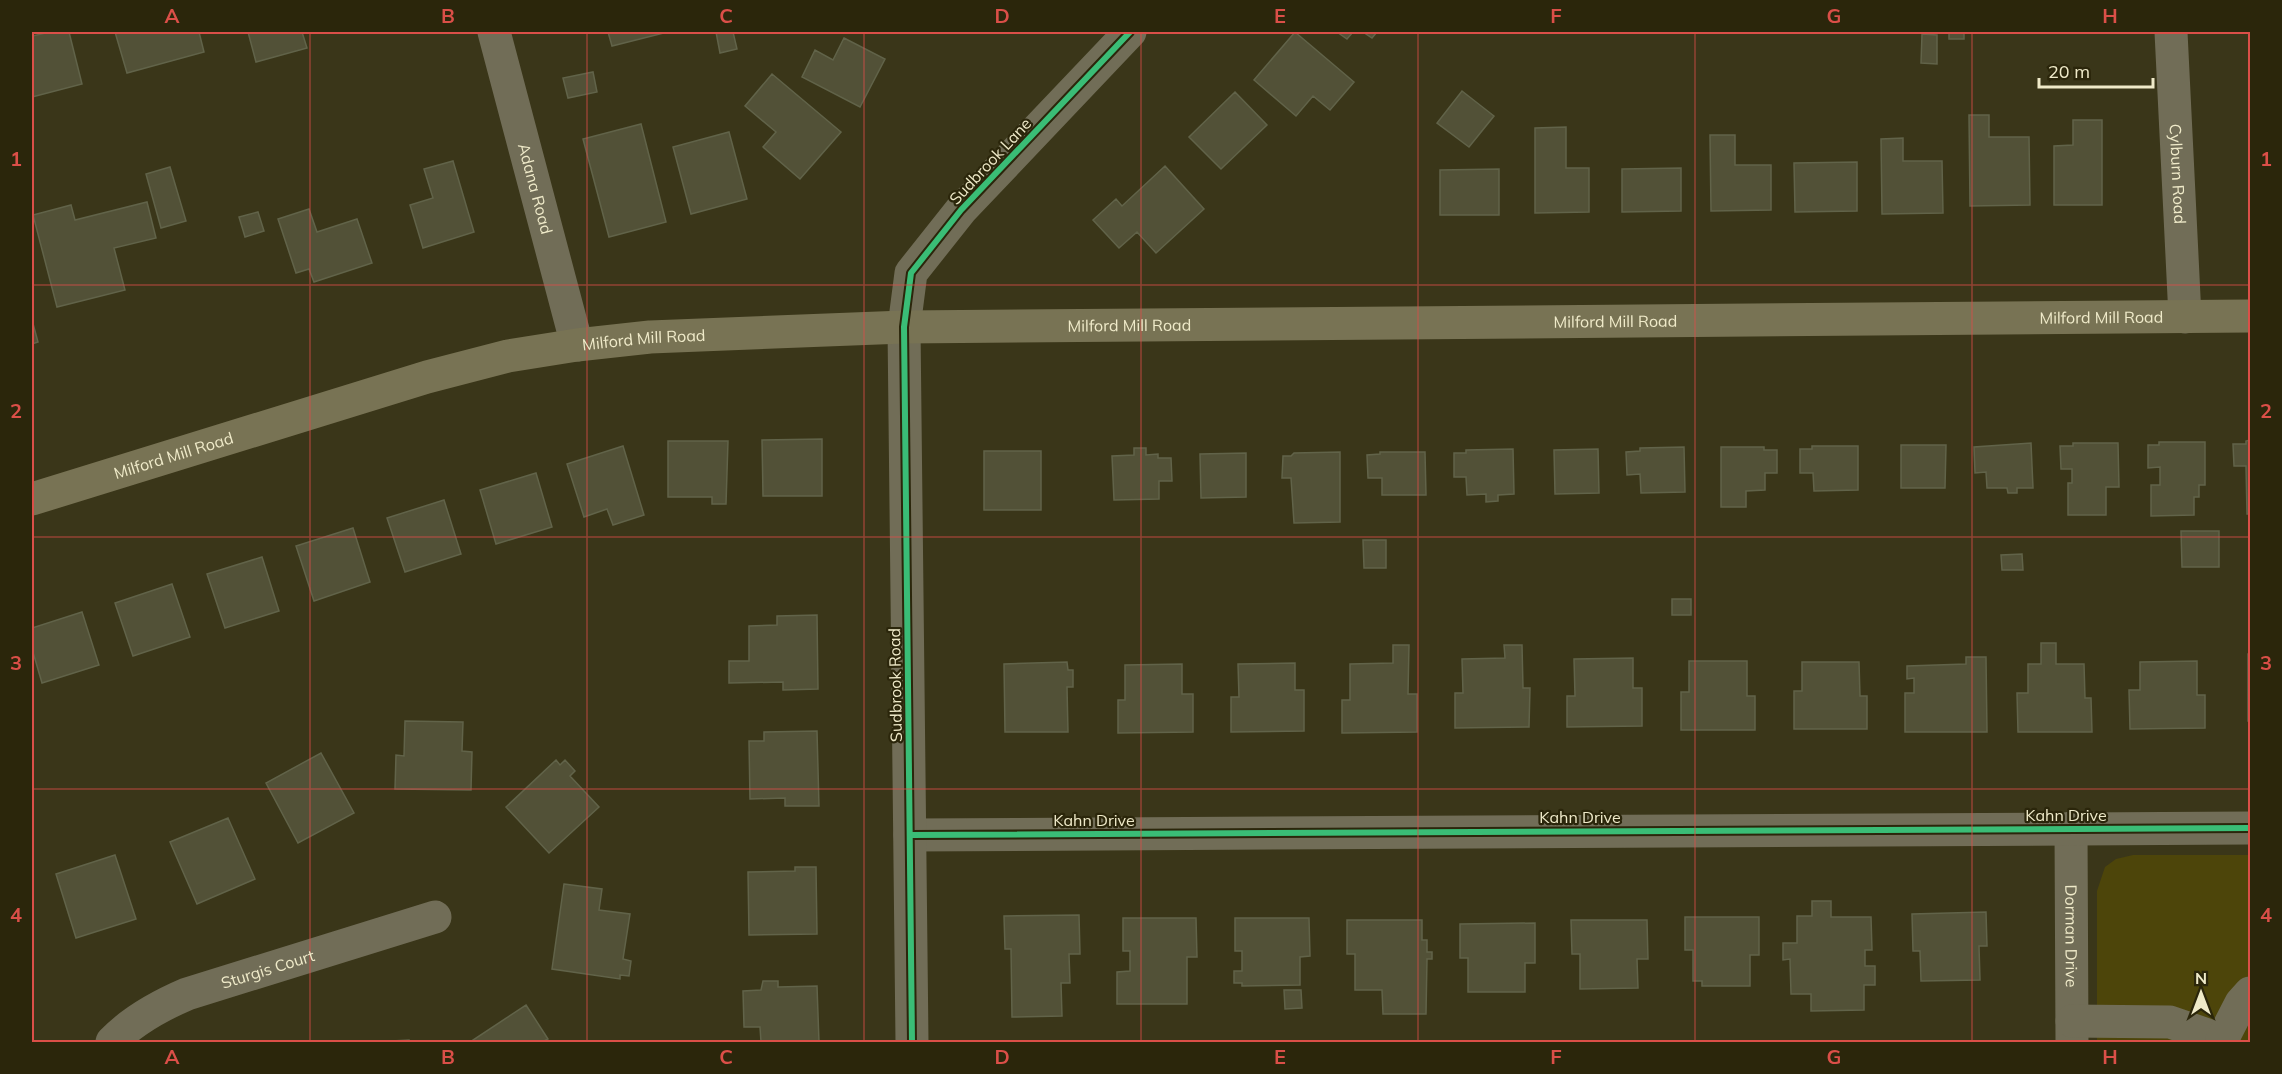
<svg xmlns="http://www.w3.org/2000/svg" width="2282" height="1074" font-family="Mulish,sans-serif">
<rect width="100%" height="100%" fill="#3a3619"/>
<path fill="#4d450a" d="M2133,855H2250V1042H2097V891L2105,867L2116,859Z"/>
<path fill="#525137" stroke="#616349" stroke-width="1.5" d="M50,32H69L82,84L32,97V36Z
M115,32H199L204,52L127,73Z
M248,32H302L307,48L256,62Z
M608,32H664V33L612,46Z
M716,32H733L737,49L720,53Z
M1295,32L1354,82L1330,110L1313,96L1296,116L1254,80Z
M1337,32H1353L1347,39Z
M1363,32H1377L1372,38Z
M1949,32H1964V39H1949Z
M1922,34L1937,35V64L1921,63Z
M844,38L885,59L860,107L802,77L815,50L833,60Z
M593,72L597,92L568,98L563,78Z
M772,74L841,132L800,179L763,147L776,132L745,106Z
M1462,91L1494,116L1469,147L1437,123Z
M1235,92L1267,125L1221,169L1189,137Z
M1969,115H1989V137H2029L2030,205L1970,206Z
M2073,120H2102V205H2054V146L2073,145Z
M641,124L666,222L609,237L583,139Z
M1566,127V168H1589V212L1535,213V128Z
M729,132L747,199L691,214L673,147Z
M1710,135H1735V165H1771V210L1711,211Z
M1903,138V161H1942L1943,213L1882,214L1881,139Z
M453,161L474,232L423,248L410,205L433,198L424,169Z
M1857,162V211L1795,212L1794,163Z
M1165,166L1204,209L1156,253L1137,232L1119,248L1093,220L1116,199L1122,206Z
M170,167L186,221L161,228L146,174Z
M1681,168V211L1622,212V169Z
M1499,169V215H1440V170Z
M147,202L156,238L114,248L125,290L57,307L33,215L71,205L75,220Z
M309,209L317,232L357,219L372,263L314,282L309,269L296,273L278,219Z
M258,212L264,231L245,237L239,217Z
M32,320L38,342L32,344Z
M822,439V496H763L762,440Z
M2250,440V514H2247L2246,466H2234L2233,444H2246V441Z
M668,441H728L726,504H712V497H668Z
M2159,442H2205V485H2199V497H2194V515L2151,516V485H2160V467L2148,468V445H2159Z
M2031,443L2033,488H2017V493H2008L2007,488H1987L1986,472L1975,473L1974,447Z
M2073,443H2118L2119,487H2106V515H2068V483H2072V469H2061L2060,446H2073Z
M1901,445H1946L1945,488H1901Z
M623,446L644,515L613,525L607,509L584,517L567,464Z
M1812,446H1858V490L1814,491L1813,473H1800V449H1812Z
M1684,447L1685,492L1641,493L1640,474L1627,475L1626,452L1640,451V448Z
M1721,447H1764V450H1777V473H1765V490L1746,491V507H1721Z
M1134,448H1146V455L1158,454V458H1171L1172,481H1159V499L1114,500L1112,456L1134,455Z
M1513,449L1514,494L1498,495V501L1486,502V494L1467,495L1466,477H1454V453H1466V450Z
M1598,449L1599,493L1555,494L1554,450Z
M984,451H1041V510H984Z
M1340,452V522L1294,523L1291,478H1282L1283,456H1291L1294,453Z
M1380,452H1425L1426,495H1382V478H1368L1367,455L1380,454Z
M1246,453V497L1201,498L1200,454Z
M536,473L552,527L496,544L480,490Z
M444,500L461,554L405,572L387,518Z
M353,528L370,582L314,601L296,546Z
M2181,531H2219V567H2182Z
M1363,540H1386V568H1364Z
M2022,554L2023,570H2002L2001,555Z
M262,557L279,611L225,628L207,574Z
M172,584L190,637L133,656L115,603Z
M1672,599H1691V615H1672Z
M82,612L99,665L42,683L32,649V628Z
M817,615L818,689L783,690V682L729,683V661H749V626L777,625V616Z
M2041,643H2056V664H2084L2085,698H2091L2092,732H2018L2017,693H2028V664H2041Z
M1393,645H1409L1408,694H1417V732L1342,733V700H1350V664L1393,663Z
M1504,645H1522L1523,688H1530L1529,727L1455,728V693H1463L1462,659L1505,658Z
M2248,654H2250V721H2248Z
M1966,657H1986L1987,732H1905V693H1914V678L1907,679V666L1966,664Z
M1633,658V688H1642V726L1567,727V696H1575L1574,659Z
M1689,661H1747V696H1755V730H1681V692H1689Z
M2197,661V695H2205V728L2130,729L2129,690H2140V662Z
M1067,662L1068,670H1073V687H1067L1068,732H1005L1004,664Z
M1802,662H1859L1860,696H1867V729H1794V691H1802Z
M1295,663V690H1304V731L1231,732V697H1239L1238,664Z
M1182,664V694H1193V732L1118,733V700H1125V665Z
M405,721L463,722L462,751L472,752L471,790L395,789L396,755L404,756Z
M817,731L819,806H785V798L750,799L749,741H764V732Z
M321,753L354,813L298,843L266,783Z
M556,760L560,765L565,760L575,771L570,776L599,807L549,853L506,807Z
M228,818L255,879L197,904L170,842Z
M115,855L136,919L76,938L56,874Z
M795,867H816L817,934L749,935L748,872L795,871Z
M564,884L602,889L599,910L630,914L623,959L631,961L629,976L620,975V979L552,969Z
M1812,901H1831V917H1871L1872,950H1865V966H1875V985H1864V1010L1811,1011V994H1791L1790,959L1783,960V943H1797V916H1812Z
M1986,912L1987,946H1979L1980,980L1921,981L1920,951H1913L1912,914Z
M1079,915L1080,954H1069L1070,983H1061L1062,1016L1012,1017L1011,949H1005L1004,916Z
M1685,917H1759V955H1750V986H1702V981H1693V950H1685Z
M1123,918H1196L1197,957H1187V1004H1117V972L1130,971V951H1123Z
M1235,918H1309L1310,956L1300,957V985L1242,986V983H1234V971H1242V951H1235Z
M1347,920H1422V940H1427V952H1432V959H1427L1426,1014H1383L1382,990H1355V954H1347Z
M1571,920H1647L1648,959H1637L1638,988L1580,989V954H1572Z
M1535,923V963H1525V992H1468V958H1460V924Z
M763,981H778V987L817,986L819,1042H761L760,1027H744L743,991L761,990Z
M1284,990H1301L1302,1008L1285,1009Z
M526,1005L548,1039L542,1042H470Z
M409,1040V1042H373Z"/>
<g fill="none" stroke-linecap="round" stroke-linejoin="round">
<g stroke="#716d57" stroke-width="33">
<path id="s1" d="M494,32L577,345"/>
<path id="s2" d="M2171,32L2185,317"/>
<path id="s3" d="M2071,828L2072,1042"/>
<path d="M910,835L2250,828"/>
<path d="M2072,1021L2170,1022L2222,1040L2224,1042"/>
<path d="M2222,1040L2241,1003L2250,993"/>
<path id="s4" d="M112,1042C133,1020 159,1006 187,994L435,917"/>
<path d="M912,1042L904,327L911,273L961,210L1130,32"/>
</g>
<path stroke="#787354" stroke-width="33" id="s5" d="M32,499L427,377L508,356L577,345L650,337L904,327L2250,316"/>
<g stroke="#2b260b" stroke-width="10">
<path id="cycleway" d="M910,835L2250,828
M912,1042L904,327L911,273L961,210L1130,32"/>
</g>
<use href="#cycleway" stroke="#3abd76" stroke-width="6"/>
</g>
<path fill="none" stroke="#db4f48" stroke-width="1.5" stroke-opacity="0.55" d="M310,32V1042M587,32V1042M864,32V1042M1141,32V1042M1418,32V1042M1695,32V1042M1972,32V1042M32,285H2250M32,537H2250M32,789H2250"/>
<g text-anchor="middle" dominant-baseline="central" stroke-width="4.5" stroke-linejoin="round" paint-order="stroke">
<g font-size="16" fill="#efeac9" stroke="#2b260b">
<text transform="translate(990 161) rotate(-47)">Sudbrook Lane</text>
<text stroke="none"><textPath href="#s2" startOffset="142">Cylburn Road</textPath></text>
<text stroke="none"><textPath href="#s1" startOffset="162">Adana Road</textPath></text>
<text stroke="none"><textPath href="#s5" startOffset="2092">Milford Mill Road</textPath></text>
<text stroke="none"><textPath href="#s5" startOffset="1606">Milford Mill Road</textPath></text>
<text stroke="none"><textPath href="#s5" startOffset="1120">Milford Mill Road</textPath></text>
<text stroke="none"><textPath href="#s5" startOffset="634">Milford Mill Road</textPath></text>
<text stroke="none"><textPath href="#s5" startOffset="148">Milford Mill Road</textPath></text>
<text transform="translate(895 685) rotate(-91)">Sudbrook Road</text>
<text x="2066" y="815">Kahn Drive</text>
<text x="1580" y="817">Kahn Drive</text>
<text x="1094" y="820">Kahn Drive</text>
<text stroke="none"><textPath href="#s3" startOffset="108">Dorman Drive</textPath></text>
<text stroke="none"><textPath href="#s4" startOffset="174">Sturgis Court</textPath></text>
</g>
</g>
<rect width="2282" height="1074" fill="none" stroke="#2b260b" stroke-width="66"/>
<g transform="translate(2201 993)" stroke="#2b260b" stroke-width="4.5" paint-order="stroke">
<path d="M0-4.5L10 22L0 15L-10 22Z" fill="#efeac9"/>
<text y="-9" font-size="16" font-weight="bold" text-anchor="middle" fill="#efeac9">N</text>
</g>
<path d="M2039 78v9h114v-9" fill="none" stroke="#efeac9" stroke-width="3"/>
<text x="2048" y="78" font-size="18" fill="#efeac9" stroke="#2b260b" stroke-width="4.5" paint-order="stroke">20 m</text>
<rect x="33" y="33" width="2216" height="1008" fill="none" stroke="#db4f48" stroke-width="2"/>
<g font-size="20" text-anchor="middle" font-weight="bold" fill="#db4f48">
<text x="172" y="23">A</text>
<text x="448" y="23">B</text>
<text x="726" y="23">C</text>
<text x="1002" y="23">D</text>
<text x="1280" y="23">E</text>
<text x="1556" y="23">F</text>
<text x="1834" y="23">G</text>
<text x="2110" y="23">H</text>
<text x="16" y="166">1</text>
<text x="2266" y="166">1</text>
<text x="16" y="418">2</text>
<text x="2266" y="418">2</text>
<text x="16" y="670">3</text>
<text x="2266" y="670">3</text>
<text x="16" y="922">4</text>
<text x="2266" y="922">4</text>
<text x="172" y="1064">A</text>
<text x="448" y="1064">B</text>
<text x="726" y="1064">C</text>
<text x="1002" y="1064">D</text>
<text x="1280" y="1064">E</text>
<text x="1556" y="1064">F</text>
<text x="1834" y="1064">G</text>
<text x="2110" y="1064">H</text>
</g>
</svg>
